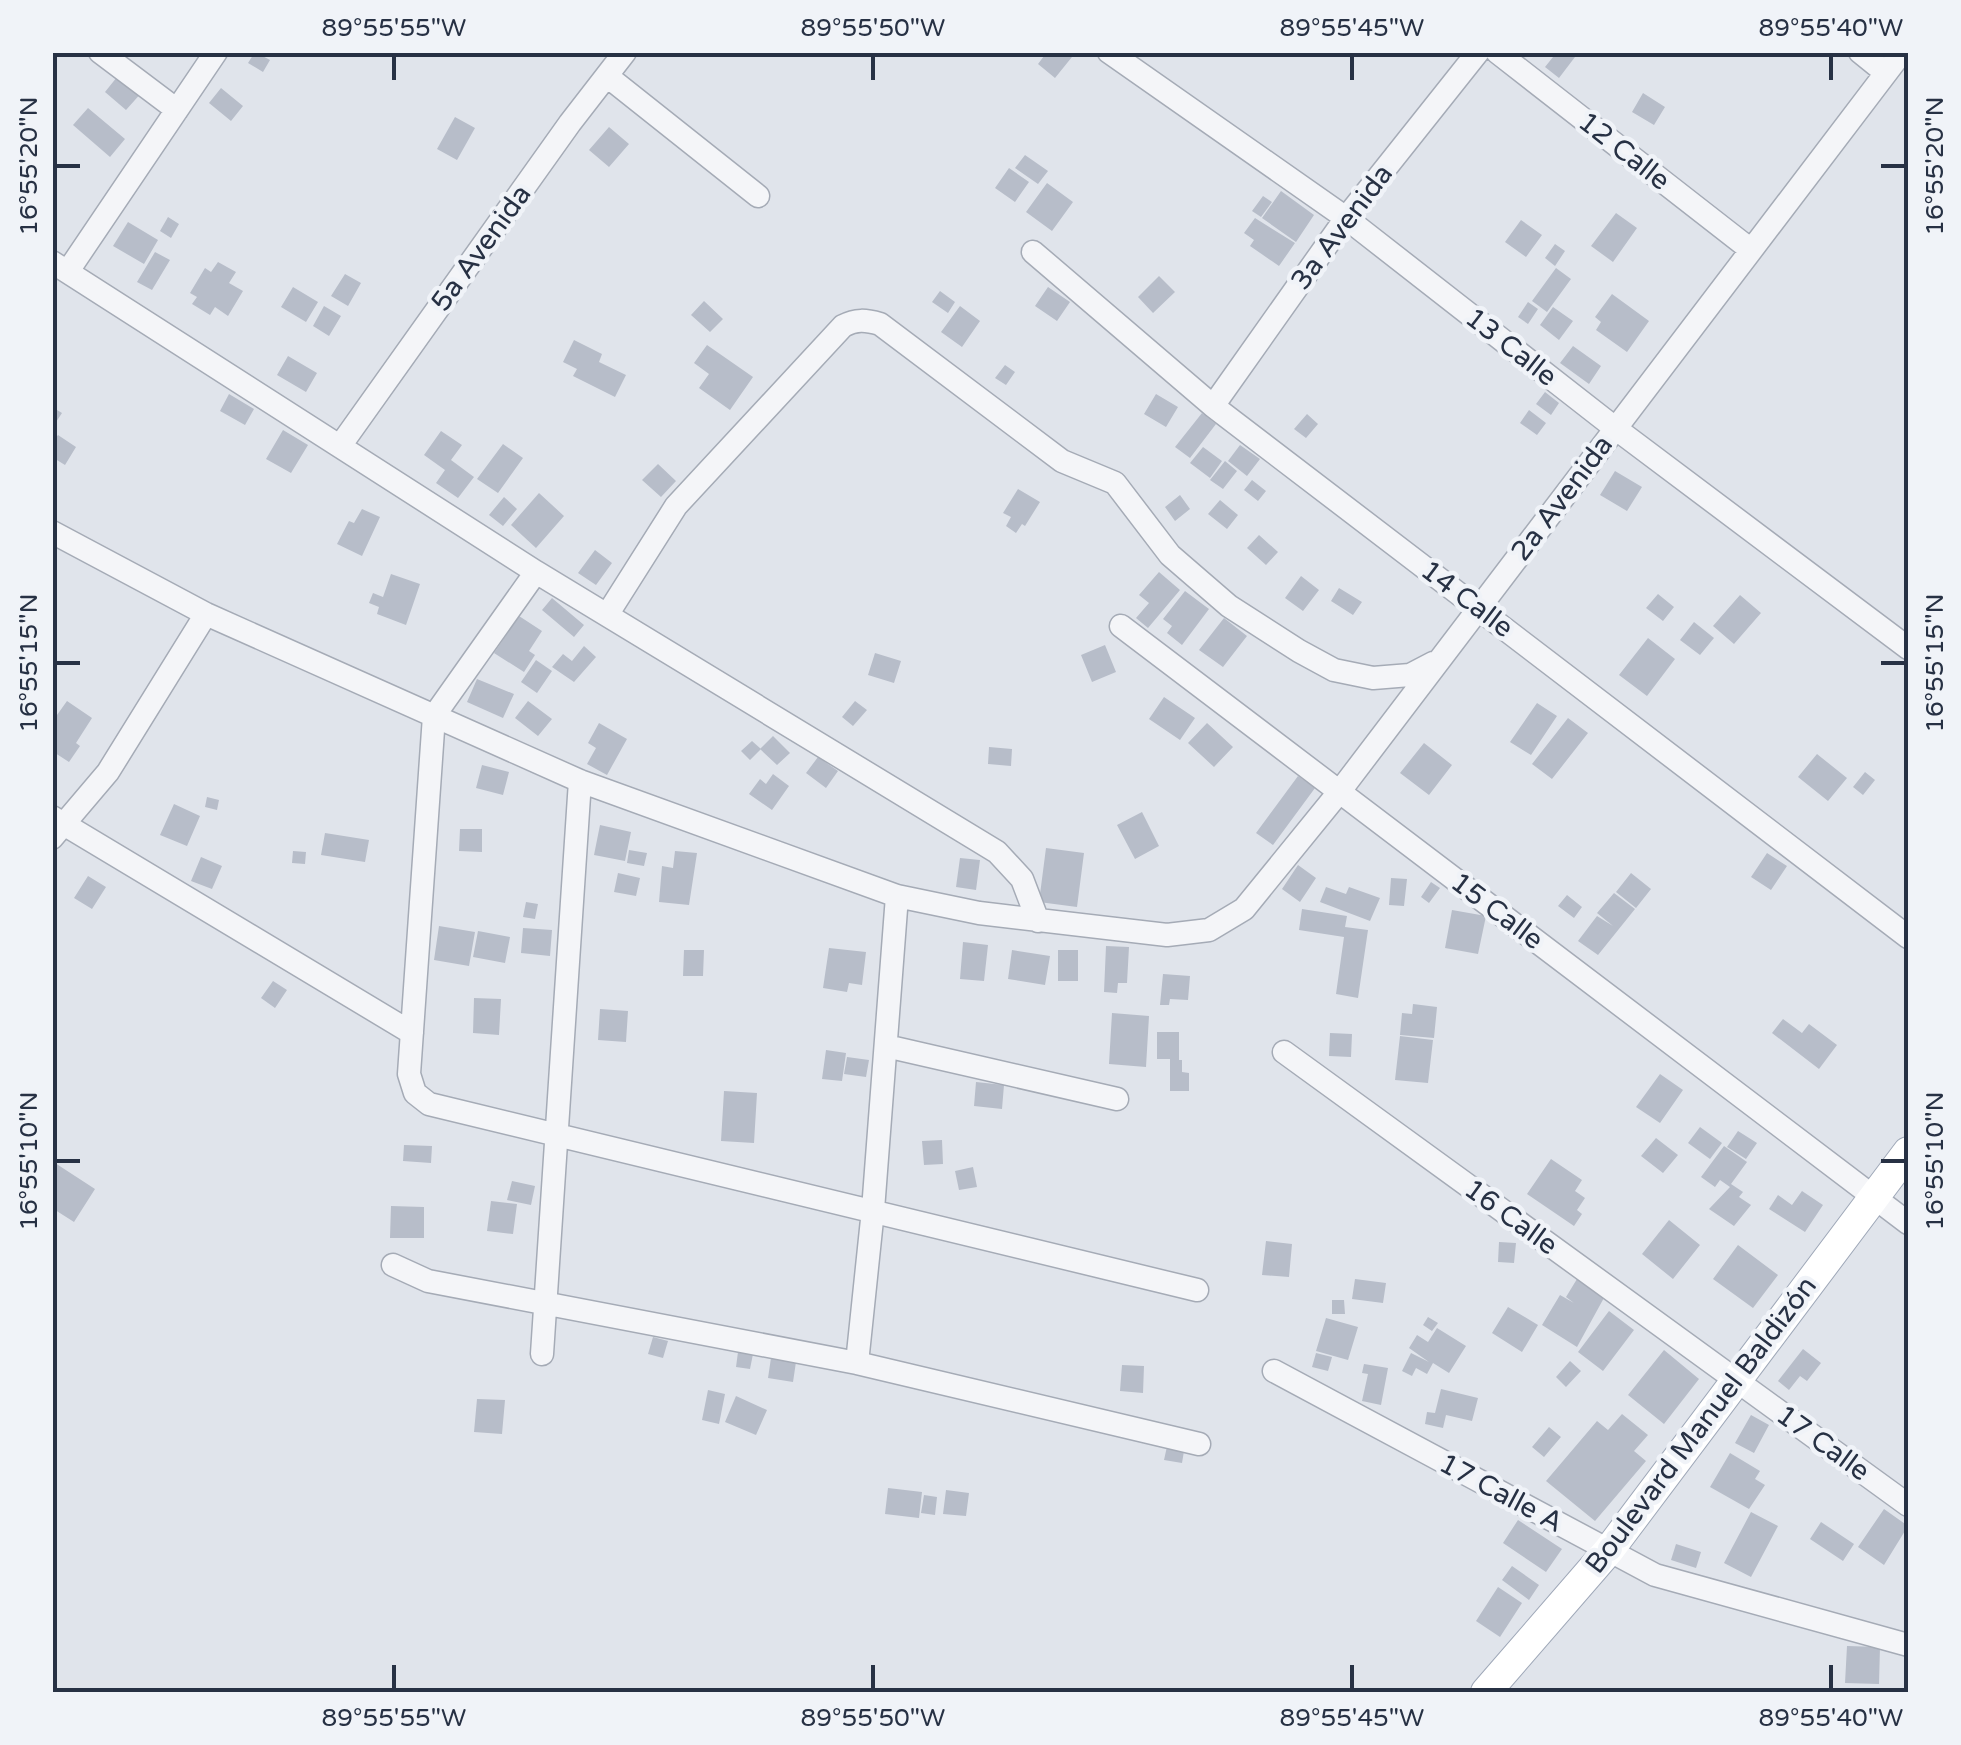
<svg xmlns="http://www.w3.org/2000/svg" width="1961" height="1745" font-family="'Varela Round',sans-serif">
<rect width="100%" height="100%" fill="#e0e4eb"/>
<path fill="#b7bdc9" d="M255,52L270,60L263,72L248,63Z
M1047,52H1076L1055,78L1038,64Z
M1557,52H1569L1575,57L1559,78L1545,67Z
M121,72L143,91L126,110L105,92Z
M221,88L243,106L231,121L209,103Z
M1643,93L1665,107L1654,125L1632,112Z
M88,108L125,139L110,157L73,125Z
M455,117L475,128L457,160L437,149Z
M609,127L629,144L609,167L589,150Z
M1025,155L1048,171L1038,184L1015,168Z
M1009,168L1029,182L1015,202L995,188Z
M1047,183L1073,202L1052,231L1026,212Z
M1281,191L1314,215L1296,242L1262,218Z
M1263,196L1272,202L1261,217L1252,211Z
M1616,213L1637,228L1613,262L1591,246Z
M168,217L179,224L171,238L160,231Z
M1255,218L1295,243L1279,266L1250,246L1254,240L1244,233Z
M1521,220L1542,235L1526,257L1505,242Z
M128,222L158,240L144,264L113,246Z
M1555,244L1565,251L1555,266L1545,258Z
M155,252L170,260L152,290L137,282Z
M218,262L236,272L229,283L243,291L228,316L215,307L210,315L192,304L197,297L190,293L205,268L211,272Z
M1556,268L1571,279L1547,312L1532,301Z
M345,274L361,283L348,306L331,296Z
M1159,276L1175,292L1153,313L1138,297Z
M293,287L318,302L306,322L281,307Z
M1048,287L1070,302L1057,321L1035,306Z
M940,291L955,302L948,313L932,302Z
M1612,294L1649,321L1627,352L1596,330L1601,322L1595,317Z
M704,301L723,319L710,332L691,315Z
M1528,302L1538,309L1528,324L1518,317Z
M324,306L341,316L329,336L313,326Z
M960,306L980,321L962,347L941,332Z
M1553,307L1573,321L1559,340L1540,325Z
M574,340L602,354L599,362L626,375L615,397L573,376L577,369L563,362Z
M707,345L753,377L730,410L699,388L709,374L694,363Z
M1573,346L1601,366L1589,384L1560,363Z
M288,356L317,373L306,392L277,375Z
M1005,365L1015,372L1006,385L995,378Z
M1545,392L1559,403L1551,415L1536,404Z
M229,394L254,409L245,425L220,411Z
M1156,394L1178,407L1166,427L1144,414Z
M52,407L62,413L52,428Z
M1529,410L1546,423L1537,435L1520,423Z
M1202,413L1216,424L1190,458L1175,447Z
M1307,414L1318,424L1306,438L1294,429Z
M283,430L308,445L291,473L266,459Z
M441,431L462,445L451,460L474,477L458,498L436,483L445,470L424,455Z
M58,435L76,447L65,465L52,457V443Z
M503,444L523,458L498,493L477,479Z
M1240,445L1260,459L1247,476L1228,461Z
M1203,447L1222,461L1210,478L1190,463Z
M1225,461L1237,471L1223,489L1210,480Z
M658,464L676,481L661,497L642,480Z
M1615,471L1642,487L1627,511L1600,495Z
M1252,480L1266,491L1258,501L1244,490Z
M1018,489L1040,502L1025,526L1022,524L1016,533L1006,526L1011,517L1003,513Z
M539,493L564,516L536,548L511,525Z
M1180,495L1190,509L1175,521L1165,507Z
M504,497L517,509L503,526L489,515Z
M1220,500L1238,515L1227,529L1208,514Z
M362,509L380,517L362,556L337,544L349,521L354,523Z
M1259,535L1278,552L1266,565L1247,548Z
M595,550L612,563L596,585L578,573Z
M1159,572L1180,590L1148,628L1136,618L1149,603L1139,595Z
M391,574L420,584L406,625L377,614L379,607L369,603L373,593L383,597Z
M1301,576L1319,590L1303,611L1285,598Z
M1339,588L1362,602L1353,615L1331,601Z
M1185,591L1209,609L1182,645L1167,633L1172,626L1163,619Z
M1658,594L1674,607L1663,621L1646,608Z
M1740,595L1761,613L1734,644L1713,626Z
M552,598L584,625L574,637L542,610Z
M519,616L542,631L529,651L535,655L524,672L494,653Z
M1224,618L1247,636L1223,667L1199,650Z
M1694,622L1714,638L1700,655L1680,640Z
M1648,638L1675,659L1647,696L1619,675Z
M1105,645L1116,672L1092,682L1081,655Z
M584,646L596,657L574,682L552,667L563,654L572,661Z
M875,653L901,661L894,683L868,675Z
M536,660L552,671L537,693L521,682Z
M477,679L514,694L503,718L467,702Z
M1164,697L1195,718L1180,740L1149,719Z
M67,701L92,718L76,743L80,746L69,762L52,751V722Z
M528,701L552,719L538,736L515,718Z
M855,701L867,710L853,726L842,717Z
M1537,703L1557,716L1531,755L1510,742Z
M1568,718L1588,733L1552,779L1532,764Z
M599,723L627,739L607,775L587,764L596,748L588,743Z
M1207,723L1233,747L1214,767L1188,743Z
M773,736L790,753L777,765L760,749Z
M752,741L761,749L750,760L741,751Z
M1424,743L1452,765L1429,795L1400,773Z
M989,747L1012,749L1011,766L988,764Z
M1817,754L1847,778L1828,801L1798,777Z
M818,757L838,771L826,788L806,773Z
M482,765L509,772L503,795L476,788Z
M1865,772L1875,780L1863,795L1853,787Z
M773,774L789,786L772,810L749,794L760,779L766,784Z
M1298,776L1315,788L1273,845L1256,833Z
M207,797L219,800L217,810L205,807Z
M174,804L200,816L187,846L160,835Z
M1142,812L1159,846L1135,859L1117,825Z
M600,825L631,832L625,861L594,855Z
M460,829H482V852L459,851Z
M325,833L369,840L365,862L321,855Z
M1046,848L1084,853L1077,907L1039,902Z
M629,850L647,853L644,866L627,863Z
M293,851L306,852L305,864L292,863Z
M675,851L697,853L689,905L659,902L662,866L673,868Z
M1767,853L1787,866L1771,890L1751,877Z
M201,857L222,866L212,889L191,881Z
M960,858L980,860L976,890L956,887Z
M1298,865L1316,878L1300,902L1282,889Z
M618,873L640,878L636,896L614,892Z
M1631,873L1651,889L1636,908L1616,892Z
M88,876L106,887L92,909L74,898Z
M1391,878L1407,879L1404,906L1389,905Z
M1431,882L1440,888L1429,903L1421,897Z
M1326,887L1346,894L1349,887L1380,898L1370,921L1320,902Z
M1614,893L1635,909L1598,955L1578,941L1597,916L1613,926L1597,913Z
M1567,895L1582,907L1574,918L1558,906Z
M526,902L538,904L535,919L523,917Z
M1302,909L1347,916L1345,927L1368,930L1358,998L1336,994L1344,937L1299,930Z
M1452,910L1486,916L1478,954L1445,948Z
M439,926L475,932L469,966L434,960Z
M523,928L552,930L550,956L521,953Z
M478,931L510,937L505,963L473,957Z
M963,942L988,945L984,981L960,979Z
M1106,946L1129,947L1127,983H1118L1117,993L1104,992Z
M829,948L866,952L862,985L849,983L847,992L823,988Z
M684,950H704L703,976H683Z
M1012,950L1050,956L1045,985L1008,979Z
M1058,950H1078V981H1058Z
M1163,974L1190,976L1188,1000L1170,999L1169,1005H1160Z
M273,981L287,990L275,1008L261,998Z
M474,998L501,999L499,1035L473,1033Z
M1413,1004L1437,1007L1434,1038L1400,1035L1402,1013L1412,1014Z
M600,1009L628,1011L626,1042L598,1040Z
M1112,1013L1149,1016L1146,1067L1109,1064Z
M1783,1019L1802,1033L1809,1024L1837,1045L1819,1069L1772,1033Z
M1157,1032H1179V1060H1182V1072L1189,1073V1091H1170V1059H1157Z
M1330,1033L1352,1034L1351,1057L1329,1056Z
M1400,1036L1433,1040L1428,1083L1395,1080Z
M826,1050L846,1053L842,1081L822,1079Z
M847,1057L869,1060L866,1077L844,1074Z
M1660,1074L1683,1090L1660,1123L1636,1107Z
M976,1082L1004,1085L1002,1109L974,1106Z
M724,1091L757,1093L754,1143L721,1141Z
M1700,1127L1722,1143L1710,1159L1688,1143Z
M1738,1131L1757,1143L1746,1159L1727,1147Z
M1656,1138L1678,1155L1663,1173L1641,1156Z
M942,1140L943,1164L924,1165L922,1141Z
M404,1145L432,1146L431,1163L403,1161Z
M1724,1146L1747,1162L1731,1184L1743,1192L1739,1197L1751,1205L1734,1226L1709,1209L1730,1187L1720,1180L1715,1187L1701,1177Z
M1551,1159L1582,1180L1575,1191L1585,1198L1577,1210L1582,1214L1574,1226L1527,1194Z
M55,1163L95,1189L74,1222L52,1208Z
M973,1167L977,1187L959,1190L955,1171Z
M512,1181L535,1186L531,1205L507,1200Z
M1802,1191L1823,1205L1805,1232L1769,1209L1778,1195L1792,1205Z
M491,1201L517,1204L513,1234L487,1231Z
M391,1206L424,1207V1238H390Z
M1669,1220L1700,1245L1673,1279L1642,1254Z
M1266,1241L1292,1244L1289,1277L1262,1275Z
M1499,1242L1516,1243L1514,1263L1498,1262Z
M1738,1245L1778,1275L1753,1308L1713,1279Z
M1355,1279L1386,1283L1383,1303L1352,1299Z
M1577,1279L1605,1296L1577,1347L1542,1325L1560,1295L1574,1303L1566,1297Z
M1332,1300H1344L1345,1314H1332Z
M1508,1307L1538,1325L1522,1352L1492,1333Z
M1609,1311L1634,1330L1603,1371L1578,1352Z
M1428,1317L1438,1323L1432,1331L1423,1325Z
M1326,1318L1358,1327L1348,1360L1316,1351Z
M1437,1328L1466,1346L1449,1373L1433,1363L1427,1374L1416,1368L1412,1376L1402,1371L1411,1353L1429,1362L1409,1348L1417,1335L1428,1342Z
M653,1337L668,1341L663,1358L648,1354Z
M1803,1349L1821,1363L1807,1381L1800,1376L1789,1390L1778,1381Z
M1664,1350L1699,1379L1664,1424L1628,1395Z
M738,1352L753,1354L750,1369L736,1367Z
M1316,1353L1332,1357L1328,1371L1312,1367Z
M771,1358L796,1362L793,1382L768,1378Z
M1570,1361L1581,1371L1566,1387L1556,1377Z
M1364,1364L1388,1368L1381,1405L1362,1401L1368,1374L1362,1373Z
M1122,1365L1144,1366L1143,1393L1120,1391Z
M1441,1389L1478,1398L1472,1421L1446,1415L1443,1428L1425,1424L1427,1412L1435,1413Z
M708,1390L725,1394L719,1424L702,1420Z
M736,1396L767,1410L756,1435L725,1422Z
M477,1399L505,1400L502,1434L474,1432Z
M1622,1414L1648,1435L1634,1451L1646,1461L1595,1521L1546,1481L1597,1421L1608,1430Z
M1751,1415L1769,1425L1754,1453L1735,1443Z
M1549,1427L1561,1437L1544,1457L1532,1447Z
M1168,1442L1185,1445L1182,1463L1164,1460Z
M1730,1453L1760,1471L1755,1479L1765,1485L1749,1509L1710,1487Z
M888,1488L922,1492L919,1518L885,1514Z
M946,1490L969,1493L966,1516L943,1514Z
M924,1495L937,1497L935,1515L921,1513Z
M1884,1509L1908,1526L1884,1565L1858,1547Z
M1751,1512L1778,1526L1751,1577L1724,1563Z
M1518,1520L1562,1549L1546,1572L1503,1543Z
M1821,1522L1854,1544L1843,1561L1810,1539Z
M1676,1544L1701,1552L1696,1568L1671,1560Z
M1512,1566L1539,1585L1529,1600L1502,1580Z
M1498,1587L1522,1603L1500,1637L1476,1621Z
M1847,1646L1880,1647L1879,1684L1845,1683Z"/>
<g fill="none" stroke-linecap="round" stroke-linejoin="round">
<g stroke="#a5abb6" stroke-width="25">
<path id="minor" d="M100,52L177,110
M1109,52L1346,218L1615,428L1908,648
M1497,52L1751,250
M1860,52L1886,73
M607,76L758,196
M1033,252L1213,406L1908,937
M52,262L536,572L997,852L1022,879L1038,921
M68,271L216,52
M1213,406L1346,218L1478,52
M340,446L570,123L625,52
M52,532L206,614L580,781L897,896L979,913L1167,935L1209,930L1244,909L1340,791L1902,52
M536,572L434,716L409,1074L415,1093L429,1104L1197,1290
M607,615L676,506L843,326C856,319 866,320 880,324L1062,461L1115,483L1170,555L1229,606L1299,651L1334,670L1373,678L1410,675L1433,663
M1121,626L1908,1223
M52,817L412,1033
M52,838L108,772L206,614
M886,1046L1117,1099
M1284,1052L1908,1505
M393,1265L428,1281L857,1363L1199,1444
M542,1354L580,781
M857,1363L873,1210L897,896
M1274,1371L1655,1575L1908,1645"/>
</g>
<g stroke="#9fa8b8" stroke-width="32">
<path id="major" d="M1486,1692L1609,1550L1908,1152"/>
</g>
<use href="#minor" stroke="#f4f5f8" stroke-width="22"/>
<use href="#major" stroke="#fff" stroke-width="30"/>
</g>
<path fill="none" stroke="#273144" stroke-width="4" d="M394,55V80M873,55V80M1352,55V80M1831,55V80M55,166H80M1881,166H1906M55,663H80M1881,663H1906M55,1161H80M1881,1161H1906M394,1665V1690M873,1665V1690M1352,1665V1690M1831,1665V1690"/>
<g text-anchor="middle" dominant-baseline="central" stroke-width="9" stroke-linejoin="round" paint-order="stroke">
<g font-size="28" fill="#273144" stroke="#f0f3f8">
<text transform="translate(1624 151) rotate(38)">12 Calle</text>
<text transform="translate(1342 227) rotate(-53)">3a Avenida</text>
<text transform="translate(481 248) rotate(-54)">5a Avenida</text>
<text transform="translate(1511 347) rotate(38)">13 Calle</text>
<text transform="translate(1562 498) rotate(-53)">2a Avenida</text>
<text transform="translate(1467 599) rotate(37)">14 Calle</text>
<text transform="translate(1497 911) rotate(37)">15 Calle</text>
<text transform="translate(1511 1217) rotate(36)">16 Calle</text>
<text transform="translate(1701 1425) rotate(-53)">Boulevard Manuel Baldizón</text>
<text transform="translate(1823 1443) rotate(36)">17 Calle</text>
<text transform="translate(1501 1493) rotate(28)">17 Calle A</text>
</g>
</g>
<rect width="1961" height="1745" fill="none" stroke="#f0f3f8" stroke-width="110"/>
<rect x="55" y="55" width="1851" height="1635" fill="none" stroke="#273144" stroke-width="4"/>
<g font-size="25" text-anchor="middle" fill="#273144">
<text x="394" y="36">89°55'55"W</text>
<text x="873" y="36">89°55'50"W</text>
<text x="1352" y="36">89°55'45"W</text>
<text x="1831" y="36">89°55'40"W</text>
<text transform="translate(28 166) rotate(-90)" y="9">16°55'20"N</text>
<text transform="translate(1934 166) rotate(-90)" y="9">16°55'20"N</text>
<text transform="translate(28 663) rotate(-90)" y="9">16°55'15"N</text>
<text transform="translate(1934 663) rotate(-90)" y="9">16°55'15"N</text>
<text transform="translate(28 1161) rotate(-90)" y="9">16°55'10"N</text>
<text transform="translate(1934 1161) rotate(-90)" y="9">16°55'10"N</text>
<text x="394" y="1726">89°55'55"W</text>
<text x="873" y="1726">89°55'50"W</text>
<text x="1352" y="1726">89°55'45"W</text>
<text x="1831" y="1726">89°55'40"W</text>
</g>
</svg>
